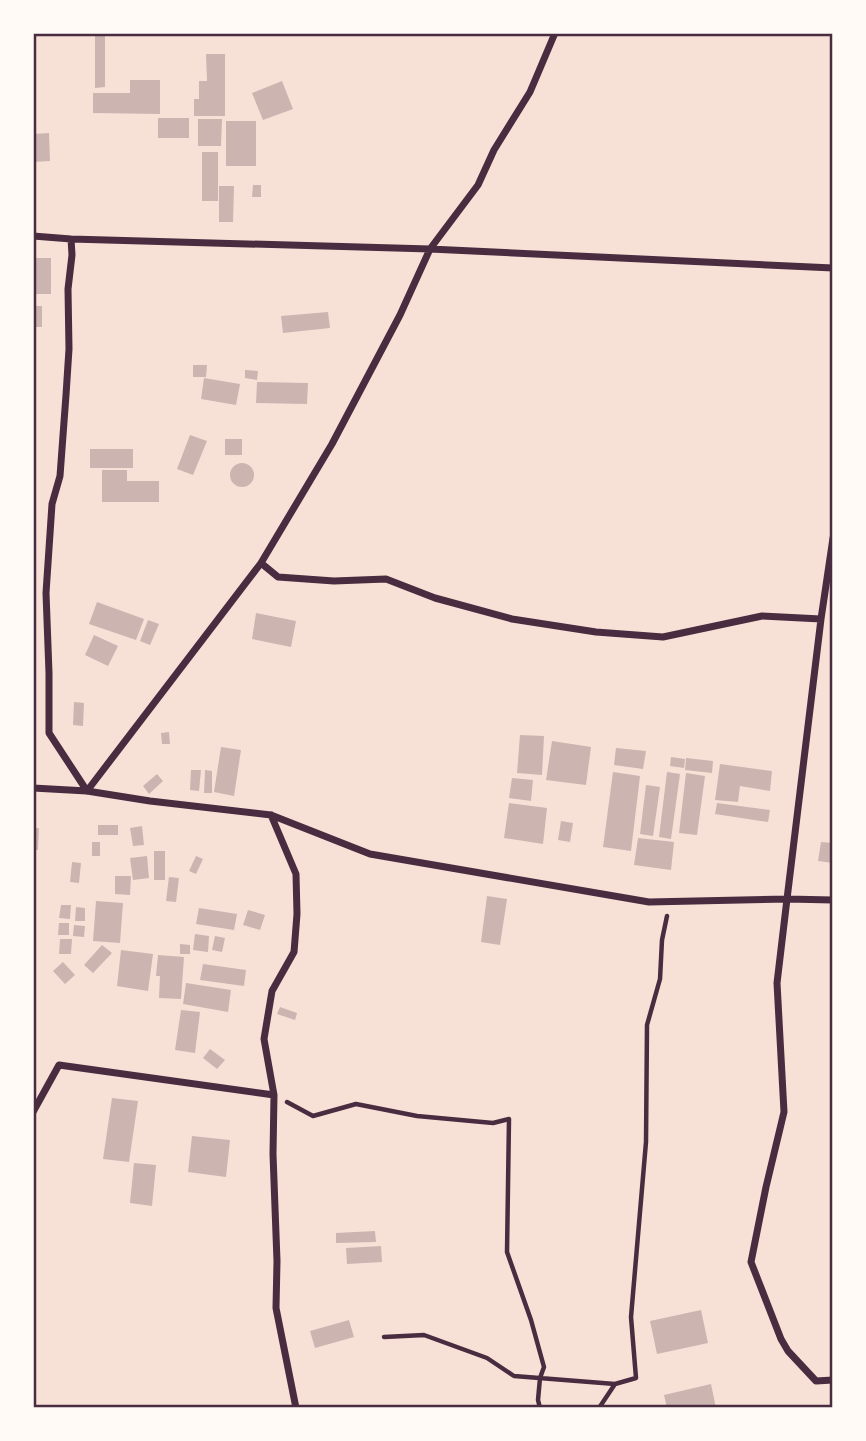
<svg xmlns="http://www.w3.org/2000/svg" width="866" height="1441" font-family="'PT Sans Narrow',sans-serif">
<rect width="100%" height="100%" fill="#f7e1d7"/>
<path fill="#ccb4b1" d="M95,33H105V87L95,88Z
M206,54H225V116H194V99H199V81H207Z
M130,80H160V114L93,113V93H130Z
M282,81L293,109L263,120L252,93Z
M158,118H189V138H158Z
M198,119H222L221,146H198Z
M226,121H256V166H226Z
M49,133L50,161L33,162V134Z
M202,152H218V201H202Z
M253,185H261V197H252Z
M219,186H234L233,222H219Z
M33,258H51V294H33Z
M33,306H42V327H33Z
M328,312L330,328L283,333L281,316Z
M193,365H207L206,377H193Z
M245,370L258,371L257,380L245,378Z
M204,378L240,384L236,405L201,399Z
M257,382L308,383L307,404L256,403Z
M190,435L207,441L193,475L177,469Z
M225,439H242V455H225Z
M90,449H133V468H90Z
M230 475a12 12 0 1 1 24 0a12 12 0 1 1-24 0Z
M102,470H127V481H159V502H102Z
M97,602L144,619L136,640L89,624Z
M256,613L296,621L291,647L252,639Z
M148,620L159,624L150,645L140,641Z
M94,635L118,646L108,666L85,655Z
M74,702L84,703L83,726L73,725Z
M169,732L170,744H162L161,733Z
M520,735L544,736L542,775L517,773Z
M552,741L591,747L586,785L546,780Z
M221,747L241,750L234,796L214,792Z
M616,748L646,751L643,769L614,765Z
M671,757L685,759L684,768L670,766Z
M686,758L713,761L712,773L685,770Z
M720,764L772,771L770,791L740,786L738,802L715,800Z
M191,770H201L199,791L190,790Z
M205,770L212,771V793H204Z
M613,772L640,776L631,851L603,847Z
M667,772L680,774L671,839L659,837Z
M686,773L705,776L697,835L679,833Z
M157,774L163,781L149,794L143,786Z
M512,778L533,780L531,801L509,798Z
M646,785L660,787L653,836L640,834Z
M509,803L547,808L543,844L504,838Z
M717,803L770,810L768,822L715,814Z
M561,821L573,823L570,842L558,840Z
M98,825H118V835H98Z
M142,826L144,845L133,846L130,828Z
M33,828H39L38,850H33Z
M638,838L674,842L671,870L634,865Z
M92,842H100V856H92Z
M821,842L833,843V863L818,861Z
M154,851H165V880H154Z
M147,856L149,878L133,880L130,858Z
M196,856L203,859L196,874L189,871Z
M72,862L81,863L79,883L70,882Z
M115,876H131L130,895L115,894Z
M169,877L179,878L176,902L166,901Z
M487,896L507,899L500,945L481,942Z
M96,901L123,903L120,943L93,941Z
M61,905H71L70,919L59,918Z
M76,907L85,908V921H75Z
M199,908L237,914L234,930L196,924Z
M248,910L265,915L260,930L243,925Z
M59,923H69V935H58Z
M74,925L85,926L84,937L73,936Z
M195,934L209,936L208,952L193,950Z
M215,936L225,938L222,952L212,950Z
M60,939H72L71,954H59Z
M180,944L190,945V954H180Z
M102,945L112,953L93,973L84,965Z
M121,950L153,954L148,991L117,986Z
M158,955L184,957L181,999L159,998L160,976H156Z
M63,962L75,975L65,984L53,971Z
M203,964L246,970L244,986L200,980Z
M186,983L231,990L228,1012L183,1004Z
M280,1007L297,1013L295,1020L277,1014Z
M181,1010L200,1012L195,1053L175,1050Z
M210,1049L225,1060L217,1069L203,1058Z
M112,1098L138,1101L129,1162L103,1159Z
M192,1136L230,1140L226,1177L188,1172Z
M134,1163L156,1165L152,1206L130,1203Z
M375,1231L376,1242L336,1243V1233Z
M381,1246L382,1262L347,1264L346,1248Z
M701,1310L708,1343L657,1354L650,1321Z
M349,1320L354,1337L315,1348L310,1331Z
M711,1384L716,1408H667L664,1395Z"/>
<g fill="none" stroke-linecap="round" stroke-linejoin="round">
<path stroke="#4a2c40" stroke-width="4.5" d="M287,1102L313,1116L356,1104L417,1116L493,1123L509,1119L507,1252L531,1320L544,1367L540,1378L538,1400L540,1408
M384,1337L424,1335L487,1358L514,1376L615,1384L636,1378L631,1317L646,1142L647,1025L660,979L662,940L667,916
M599,1408L615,1384"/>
<path stroke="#4a2c40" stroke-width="7" d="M33,236L71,239L430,249L833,268
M71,239L72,255L68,289L69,349L66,395L60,476L52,504L46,593L49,673V733L87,791
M833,538L821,619L787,899L833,900
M261,563L278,577L334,581L386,579L435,598L512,619L596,632L663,637L762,616L821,619
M33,788L87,791L150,801L271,815L370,854L649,902L787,899L777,983L784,1112L766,1187L751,1262L781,1339L788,1351L816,1381L833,1380
M87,791L261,563L332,444L400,315L430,249L478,185L494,150L530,92L555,33
M271,815L296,874L297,914L294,952L272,991L264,1039L274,1095L273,1154L277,1261L276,1308L296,1408
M33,1112L59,1065L274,1095"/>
</g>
<rect width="866" height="1441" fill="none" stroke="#fffaf5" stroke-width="70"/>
<rect x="35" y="35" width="796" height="1371" fill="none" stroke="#4a2c40" stroke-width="2.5"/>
</svg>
